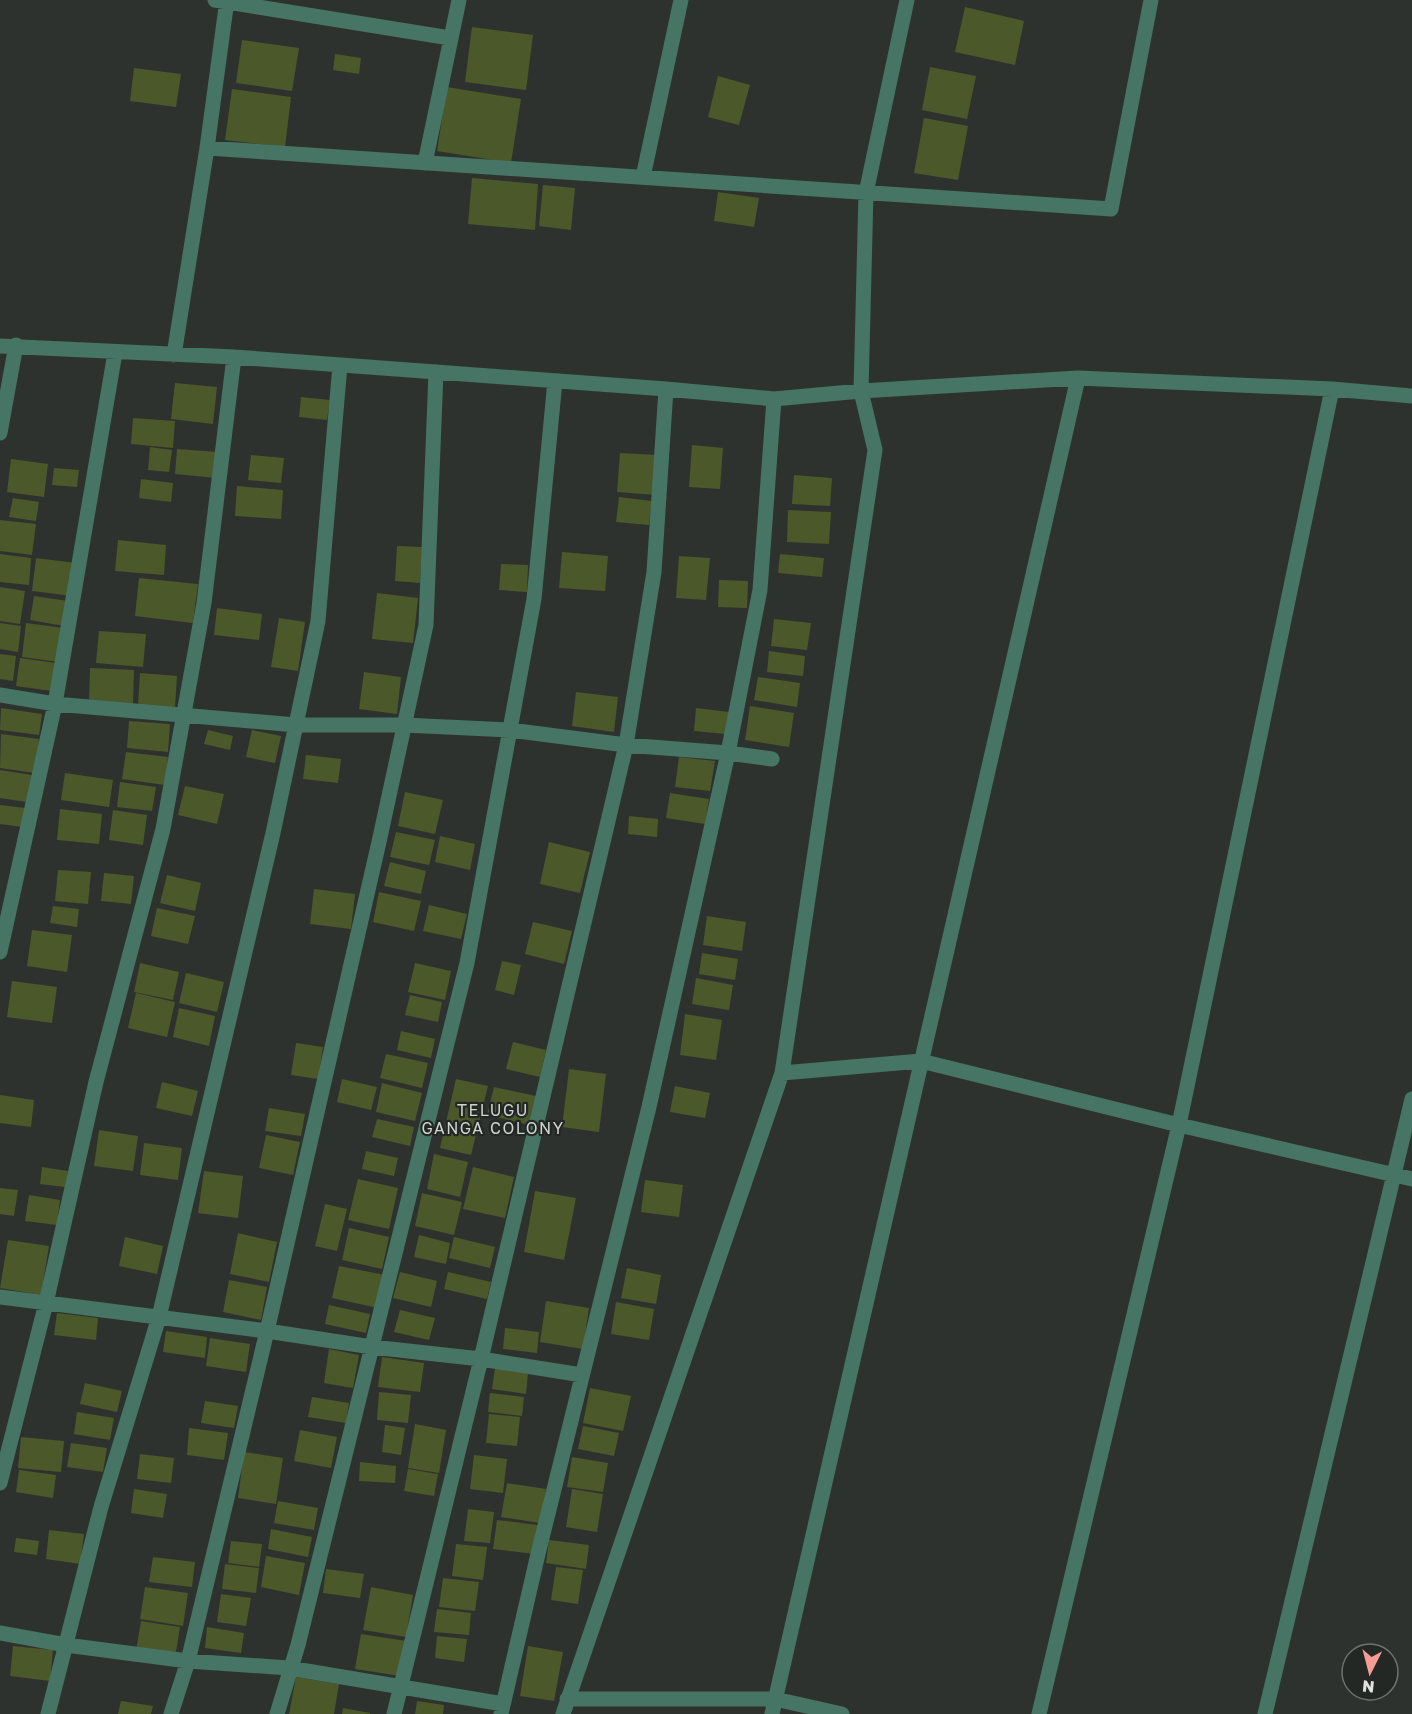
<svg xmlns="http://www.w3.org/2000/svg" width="1412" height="1714" font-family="'Golos Text',sans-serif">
<rect width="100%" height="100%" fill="#2e322e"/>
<path fill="#4b5829" d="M965,7L1024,21L1015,65L955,52Z
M472,27L533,35L526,90L465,82Z
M242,40L299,48L292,91L236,83Z
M335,54L361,58L359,74L333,70Z
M930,67L976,76L967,119L922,110Z
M134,68L181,74L176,107L130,101Z
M718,76L750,85L739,125L708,117Z
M447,87L521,99L511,163L437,151Z
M232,89L291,97L285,147L225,140Z
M924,118L968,126L958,180L914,173Z
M472,178L538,184L535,230L468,224Z
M543,185L575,188L571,230L539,226Z
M718,192L759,198L754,227L714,221Z
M175,383L217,387L213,424L171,419Z
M301,397L330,400L327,420L299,417Z
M133,418L175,421L173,448L131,444Z
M692,445L723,448L720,489L689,487Z
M150,447L172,450L169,472L148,470Z
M177,449L218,452L216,478L175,474Z
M620,453L658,455L656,495L617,492Z
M251,455L284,458L281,483L248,480Z
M11,459L48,464L44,497L7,492Z
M54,468L79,470L77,487L52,485Z
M794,475L832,478L830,506L792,504Z
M141,479L173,483L171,502L139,498Z
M237,486L283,490L281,519L235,516Z
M619,497L652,501L649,525L616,522Z
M13,498L39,502L36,521L9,517Z
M788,510L831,512L829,544L787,542Z
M0,520L36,524L32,555L0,551Z
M118,540L166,545L164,575L115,571Z
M397,546L422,547L420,583L395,581Z
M562,552L608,556L605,591L559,588Z
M0,554L31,558L29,585L0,582Z
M780,554L824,558L822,577L778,573Z
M679,556L710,558L706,600L676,598Z
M36,558L76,563L72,596L32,591Z
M501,564L528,565L527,592L499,590Z
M139,578L198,584L193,623L135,616Z
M719,580L748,581L747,608L718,607Z
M0,587L25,591L20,624L0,621Z
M377,593L418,598L413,643L372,639Z
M34,596L68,601L64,626L30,620Z
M217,608L262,614L259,640L214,635Z
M279,618L305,622L298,671L271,667Z
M774,619L811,623L807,650L771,646Z
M0,623L21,626L18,652L0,649Z
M26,623L64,628L59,662L22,657Z
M99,631L146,634L143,667L96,663Z
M769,651L805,656L803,676L767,672Z
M0,654L16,656L13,681L0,679Z
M20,658L56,663L52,691L16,686Z
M90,668L134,670L133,704L89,703Z
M364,672L401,677L397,714L359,709Z
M140,673L177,676L175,708L138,705Z
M758,677L800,683L797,707L754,700Z
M576,692L618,697L614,732L572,726Z
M750,706L794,713L789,747L745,740Z
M1,708L42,714L39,735L0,730Z
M696,708L729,712L726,734L694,731Z
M129,721L170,724L168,752L127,748Z
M208,730L233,736L230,750L204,744Z
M252,730L281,736L275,763L246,757Z
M1,734L39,739L35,773L0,768Z
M126,752L168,757L165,785L122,779Z
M306,755L341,759L338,783L303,779Z
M679,757L715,761L710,791L675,787Z
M0,770L32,775L27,802L0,798Z
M65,773L113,780L109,807L61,800Z
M120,782L156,787L152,811L117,807Z
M185,786L224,794L217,824L178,815Z
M405,792L443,800L435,834L398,826Z
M670,793L709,799L705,824L666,818Z
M0,805L25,808L23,827L0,824Z
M60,809L102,814L99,844L57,840Z
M113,810L147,815L143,845L109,840Z
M629,816L658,819L657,837L628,834Z
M396,832L435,840L429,865L390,857Z
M440,836L475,844L470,870L435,862Z
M549,842L590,852L580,893L540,884Z
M390,862L426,871L421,894L384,886Z
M58,870L91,872L88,904L55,901Z
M104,873L134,876L131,904L101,901Z
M167,875L201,883L195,911L160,903Z
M314,889L355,894L351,929L310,924Z
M379,892L421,901L414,931L373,922Z
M429,905L467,914L461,939L423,931Z
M53,906L79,909L77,927L50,923Z
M157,908L195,916L188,944L151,936Z
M707,916L746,922L742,951L703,945Z
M533,922L572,931L564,964L525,954Z
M32,930L72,935L67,972L27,966Z
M702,953L738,959L735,980L699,974Z
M502,961L521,965L514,995L495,990Z
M140,963L179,972L173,1000L134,992Z
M415,963L451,971L445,1000L408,992Z
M186,973L224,982L217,1012L179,1003Z
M696,978L733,985L729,1010L692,1004Z
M12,981L57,987L52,1023L7,1017Z
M136,993L175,1002L167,1037L128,1028Z
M410,995L442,1002L438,1022L405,1015Z
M179,1008L215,1016L209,1046L173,1037Z
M685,1014L722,1020L716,1060L680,1055Z
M401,1031L435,1039L431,1058L397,1050Z
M513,1042L546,1050L540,1077L506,1069Z
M296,1043L323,1047L318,1079L291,1075Z
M386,1054L428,1063L422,1088L380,1078Z
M569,1069L606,1074L599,1132L562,1127Z
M342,1079L377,1087L371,1110L337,1102Z
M456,1079L488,1086L471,1155L440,1148Z
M162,1082L198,1091L192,1116L156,1108Z
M382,1083L422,1093L415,1121L376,1112Z
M675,1086L710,1093L705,1118L670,1112Z
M494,1087L536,1096L530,1125L487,1115Z
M0,1095L34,1100L31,1127L0,1123Z
M269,1108L305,1114L301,1136L265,1131Z
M377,1119L414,1127L410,1146L372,1137Z
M99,1130L138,1136L133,1171L94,1166Z
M266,1135L300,1142L293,1175L259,1168Z
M144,1143L182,1148L178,1180L140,1175Z
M366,1151L398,1158L394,1176L362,1169Z
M434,1154L468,1162L460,1197L427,1189Z
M42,1167L68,1171L65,1187L40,1184Z
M473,1167L514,1177L505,1218L463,1209Z
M204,1171L243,1176L238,1218L198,1213Z
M358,1179L398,1188L389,1229L348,1220Z
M645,1180L683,1185L679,1217L641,1212Z
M0,1188L18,1190L14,1216L0,1214Z
M535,1191L576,1198L564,1260L524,1252Z
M422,1193L462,1202L454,1235L415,1226Z
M29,1195L60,1200L57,1225L25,1221Z
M325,1204L347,1209L337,1251L315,1246Z
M349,1228L389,1237L382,1269L342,1260Z
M238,1233L277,1242L269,1282L230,1274Z
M419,1235L450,1243L446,1264L414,1257Z
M125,1237L163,1246L157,1274L119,1266Z
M454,1237L495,1247L490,1268L449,1258Z
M8,1240L49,1246L41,1295L0,1288Z
M339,1266L385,1275L378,1308L332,1298Z
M627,1268L661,1275L656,1304L621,1298Z
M400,1272L437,1281L431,1307L393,1298Z
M448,1272L491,1282L487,1299L444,1289Z
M229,1280L267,1287L261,1320L223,1312Z
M546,1301L589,1308L583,1349L540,1342Z
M616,1302L654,1309L649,1340L611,1334Z
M329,1305L370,1314L366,1333L325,1324Z
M400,1310L435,1318L429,1340L394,1332Z
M57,1313L98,1318L96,1340L54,1335Z
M505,1328L539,1332L537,1353L503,1349Z
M166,1331L207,1337L205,1358L163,1352Z
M210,1338L250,1344L246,1372L206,1366Z
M329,1349L359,1355L353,1388L324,1383Z
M382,1357L424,1363L420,1392L378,1387Z
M495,1368L528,1373L526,1394L492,1389Z
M85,1383L122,1391L117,1412L80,1404Z
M590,1388L631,1396L623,1431L583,1423Z
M379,1392L411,1395L408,1423L377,1420Z
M490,1393L524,1397L522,1416L488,1412Z
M312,1397L349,1403L346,1423L308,1417Z
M205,1401L238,1406L234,1428L201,1423Z
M77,1412L114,1418L110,1440L74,1434Z
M489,1414L520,1417L517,1446L486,1443Z
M415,1424L446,1430L439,1473L408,1468Z
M385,1425L405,1428L401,1455L382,1452Z
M583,1426L619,1433L614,1456L578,1449Z
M189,1428L228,1433L224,1460L187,1455Z
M300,1430L337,1437L331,1468L294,1461Z
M21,1437L64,1441L61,1472L18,1468Z
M71,1443L107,1448L103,1472L67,1467Z
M244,1452L283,1458L276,1504L238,1498Z
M140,1454L174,1458L171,1483L137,1479Z
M474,1455L507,1459L503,1493L470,1489Z
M572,1457L608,1463L603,1492L567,1487Z
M360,1462L396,1466L395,1483L359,1481Z
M408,1469L438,1474L434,1496L404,1491Z
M19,1470L56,1475L53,1498L16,1492Z
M507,1483L546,1489L540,1523L501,1517Z
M134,1489L167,1494L163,1518L131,1513Z
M572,1489L603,1494L597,1532L566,1527Z
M278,1501L318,1508L314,1530L274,1523Z
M468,1509L494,1512L490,1543L464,1541Z
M497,1520L538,1525L534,1554L493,1549Z
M271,1529L312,1537L308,1557L268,1549Z
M49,1530L84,1534L80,1564L46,1559Z
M16,1538L39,1541L37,1555L14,1552Z
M549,1540L589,1545L586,1569L546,1563Z
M231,1541L262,1544L259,1567L228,1563Z
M456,1544L487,1547L483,1580L452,1576Z
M266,1556L305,1563L299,1595L261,1587Z
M153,1557L195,1562L192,1587L149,1582Z
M225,1564L259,1568L256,1593L222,1589Z
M556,1567L583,1570L578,1604L551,1600Z
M326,1569L364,1574L360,1598L323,1593Z
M443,1578L479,1582L475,1611L439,1607Z
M145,1587L188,1593L183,1626L140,1619Z
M371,1587L413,1595L406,1637L363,1630Z
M221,1594L251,1598L246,1626L217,1622Z
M437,1609L471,1613L469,1635L434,1632Z
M141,1621L180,1627L175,1658L136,1651Z
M207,1627L244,1633L241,1653L205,1648Z
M361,1634L406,1641L400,1676L355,1669Z
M437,1636L467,1639L464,1662L435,1658Z
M13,1646L53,1650L50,1681L10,1676Z
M528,1646L563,1652L554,1701L520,1696Z
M296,1677L339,1684L334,1714H289Z
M121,1701L153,1706L151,1714H118Z
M417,1701L444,1705L443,1714H415Z
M343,1708L370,1713V1714H342Z"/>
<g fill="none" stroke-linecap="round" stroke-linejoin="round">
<path stroke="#467565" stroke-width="15" d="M215,0L450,38
M907,0L866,193L861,391L1078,378L1332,389L1412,396
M207,148L1111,209L1151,0
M425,163L459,0
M643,177L681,0
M0,346L234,357L666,389L774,399L861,391L875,450L782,1073L563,1714
M115,353L55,704L296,725H404L510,730L626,745L728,753L772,759
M174,355L207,148L227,0
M0,433L16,345
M0,695L55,704L0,952
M782,1073L921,1061L1179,1125L1412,1179
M0,1297L267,1331L372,1347L481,1359L582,1375
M0,1483L46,1303L96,1082L163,829L204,603L234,357
M0,1633L66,1645L188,1661L289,1668L503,1704
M567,1699H775L842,1714
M48,1714L101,1507L159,1317L273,833L318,621L340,365
M171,1714L188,1661L267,1331L379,842L426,625L436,372
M277,1714L298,1645L467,963L534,599L555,381
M394,1714L481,1359L626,745L654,572L666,389
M501,1714L538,1554L649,1107L728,753L760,590L774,399
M772,1714L1078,378
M1039,1714L1179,1125L1332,389
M1265,1714L1412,1099"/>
</g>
<g text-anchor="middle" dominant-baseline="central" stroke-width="4.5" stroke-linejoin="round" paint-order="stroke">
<g font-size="16" letter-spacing="1.5" fill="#cfd3cf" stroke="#242824">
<text x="493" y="1110">TELUGU<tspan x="493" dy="18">GANGA COLONY</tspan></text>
</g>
</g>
<g transform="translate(1370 1672) rotate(186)"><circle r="28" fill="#242824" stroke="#6f726f" stroke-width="1.5"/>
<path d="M0-4.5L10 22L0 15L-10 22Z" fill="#f59c95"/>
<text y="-9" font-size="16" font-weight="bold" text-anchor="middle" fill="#dfe2df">N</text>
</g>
</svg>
